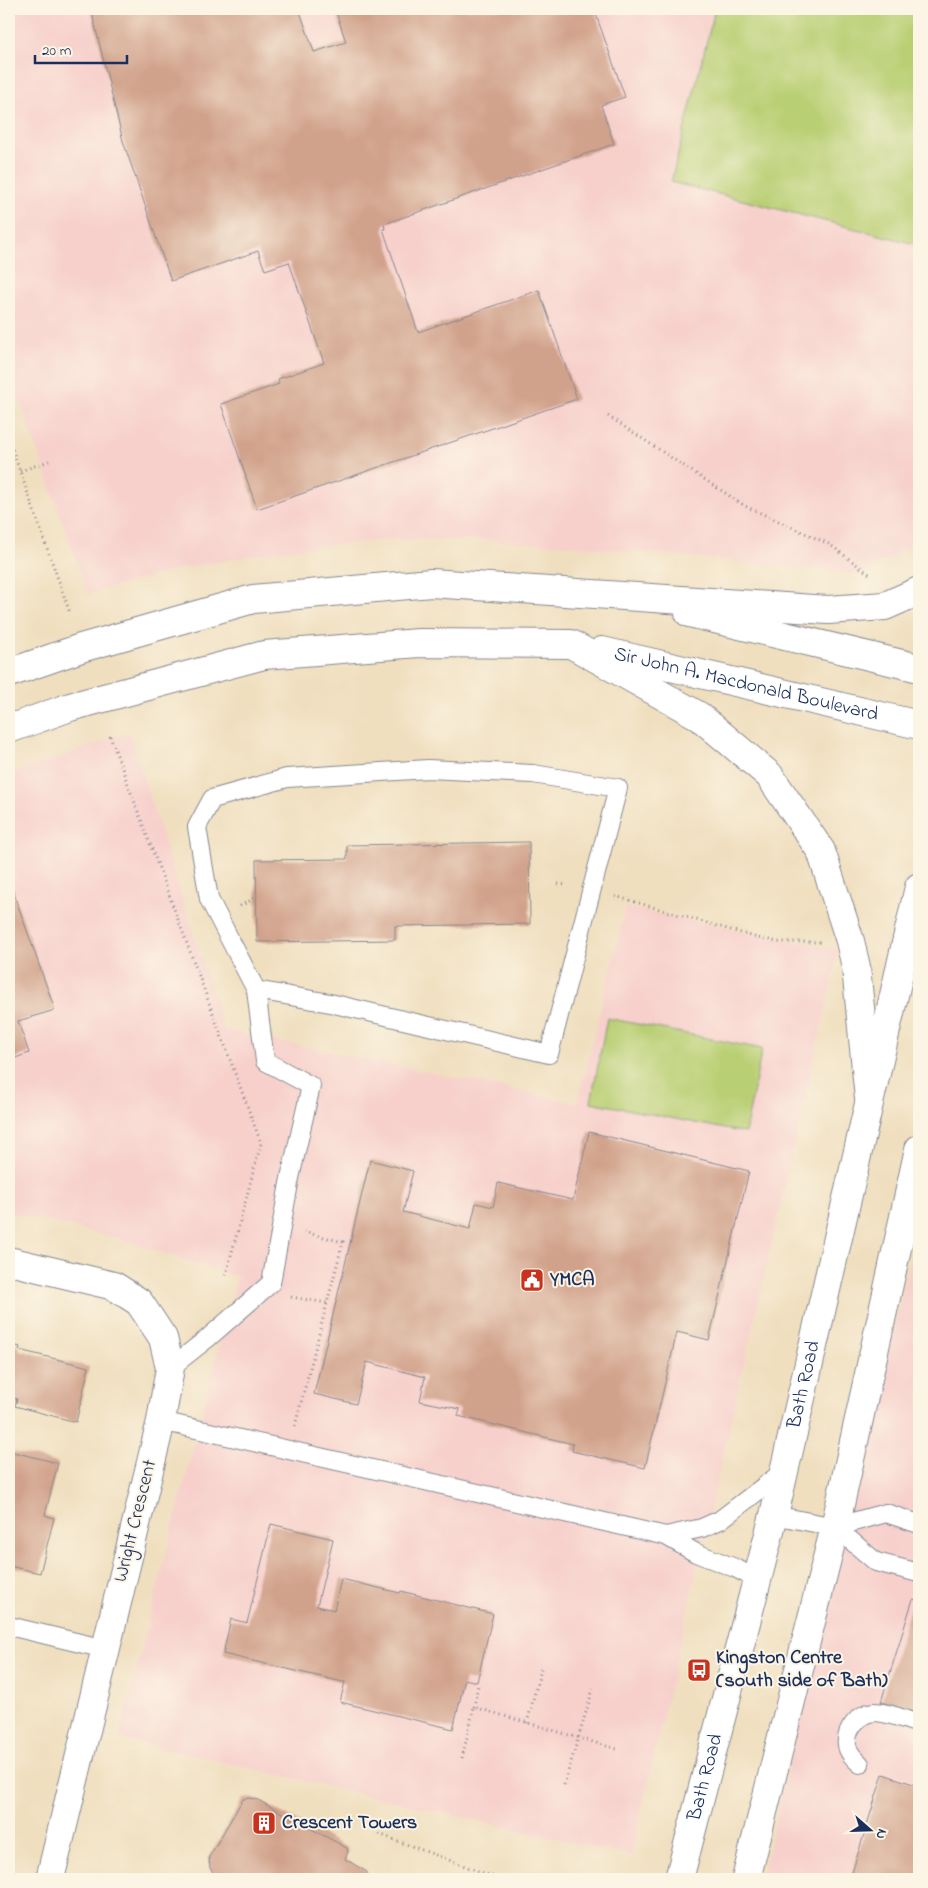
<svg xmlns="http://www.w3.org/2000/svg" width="928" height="1888" font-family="'Indie Flower',sans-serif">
<rect width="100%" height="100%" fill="#fcf5e5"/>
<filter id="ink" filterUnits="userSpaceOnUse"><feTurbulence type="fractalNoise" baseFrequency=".02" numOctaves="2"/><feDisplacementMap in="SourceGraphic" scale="10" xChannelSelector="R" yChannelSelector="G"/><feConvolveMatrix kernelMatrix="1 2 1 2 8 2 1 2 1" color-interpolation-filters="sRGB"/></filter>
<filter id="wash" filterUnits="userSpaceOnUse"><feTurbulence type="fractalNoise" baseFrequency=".0096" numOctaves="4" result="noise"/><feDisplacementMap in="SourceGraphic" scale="20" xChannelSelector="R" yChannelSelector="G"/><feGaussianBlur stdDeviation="1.12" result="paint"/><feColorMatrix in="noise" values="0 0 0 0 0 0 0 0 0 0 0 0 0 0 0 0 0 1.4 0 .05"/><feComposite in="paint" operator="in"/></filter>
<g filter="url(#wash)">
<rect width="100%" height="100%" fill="#f0dfbf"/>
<path fill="#f7d0cc" d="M9,9H919V538L904,550L860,574L590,547L489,540H384L278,551L184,568L88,594L9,370Z
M129,732L224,1030L577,1103L626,907L839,950L631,1856L119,1738L237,1277L112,1237L9,1212V775Z
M919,1224V1879H761Z"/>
<path fill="#b9cf73" stroke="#6a7f68" d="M715,9H919V245L671,182Z
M607,1018L762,1049L745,1133L591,1102Z"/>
<g id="blocks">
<path fill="#d1a28b" d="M91,9H299L314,52L346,42L335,9H594L625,97L601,105L614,144L384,224L385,229H383L418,332L539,290L577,399L257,509L221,404L279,384L278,379L324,363L289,262L265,270L258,251L171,281L123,141Z
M529,842L530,924L395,926V940L257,942L256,860L347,859V845Z
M9,880L55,1010L18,1021L29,1053L10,1060Z
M589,1132L749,1171L709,1340L677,1332L645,1468L572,1451L573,1444L458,1416L460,1409L420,1401L425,1377L367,1362L356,1404L314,1394L370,1160L413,1171L403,1212L470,1229L476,1203L493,1207L498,1183L573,1200Z
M9,1344L20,1347L19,1350L89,1367L76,1422L15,1406L17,1399L9,1396Z
M9,1451L58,1463L45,1515L54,1518L40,1573L9,1566Z
M271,1524L333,1539L317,1606L334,1610L341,1579L400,1593L401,1591L493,1614L477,1682L465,1679L453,1729L340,1702L345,1682H343L223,1654L231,1619L247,1623Z
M913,1599L919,1601V1714L881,1702Z
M883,1774L919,1786V1879H850Z
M250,1798L258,1800L347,1848L348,1852L345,1859L367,1872V1879H225L214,1874L210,1868L209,1857L243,1799Z"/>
</g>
</g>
<g filter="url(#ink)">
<use href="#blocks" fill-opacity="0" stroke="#86878e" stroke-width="1"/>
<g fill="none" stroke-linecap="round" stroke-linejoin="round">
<g stroke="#86878e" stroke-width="20">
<path id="lane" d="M170,1368L208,1338L271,1283L290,1178L311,1086L265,1061L256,990L330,1003L549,1054L618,788L533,774L428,769L287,778L212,799L197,827L209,899L256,990
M161,1421L666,1536L696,1553L735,1568L757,1579
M774,1515L835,1527L886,1513L919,1524
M835,1527L876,1562L919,1573
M666,1536L702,1528L720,1520L784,1471
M9,1626L105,1649
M860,1764C855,1759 848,1753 847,1745C845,1730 859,1713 874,1712C889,1712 905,1720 919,1724"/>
</g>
<g stroke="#86878e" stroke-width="30">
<path id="street" d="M9,1261L114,1286L139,1302L163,1338L170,1368L161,1421L50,1879"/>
</g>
<g stroke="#86878e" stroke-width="30">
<g id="primary">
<path d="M689,613L919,668"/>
<path id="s1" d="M602,651L919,725"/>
<path d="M9,673L81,648L253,599L431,583L828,610L885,606L919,591"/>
<path d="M9,729L70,707L264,655L419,643L571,644L699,716L769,775L821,851L850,941L856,967L869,1099"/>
<path id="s2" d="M679,1879L774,1515L919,887"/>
<path d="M746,1879L835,1527L919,1149"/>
</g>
</g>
<path stroke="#86878e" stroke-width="3" stroke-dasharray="1 4" stroke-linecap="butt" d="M608,416L745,506L829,544L872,576
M9,440L70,613
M20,471L49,461
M110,736L261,1143L225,1278
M558,884L567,885
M615,896L758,938L779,942H820
M240,906L257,897
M291,1297L327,1303
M295,1426L343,1242L304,1232
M474,1707L478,1685
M527,1723L541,1669
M462,1758L474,1707L620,1750
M564,1785L593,1689
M379,1834L500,1879"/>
<use href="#lane" stroke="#fff" stroke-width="18"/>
<use href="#street" stroke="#fff" stroke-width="28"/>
<use href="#primary" stroke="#fff" stroke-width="28"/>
</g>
</g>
<defs>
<g id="civic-square" transform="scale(1.25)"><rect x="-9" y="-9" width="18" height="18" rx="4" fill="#c8321e" stroke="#fcf5e5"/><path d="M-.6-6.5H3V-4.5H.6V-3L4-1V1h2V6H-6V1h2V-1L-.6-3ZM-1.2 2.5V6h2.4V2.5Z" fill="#fff"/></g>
<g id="bus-square" transform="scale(1.25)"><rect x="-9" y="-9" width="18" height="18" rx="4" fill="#c8321e" stroke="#fcf5e5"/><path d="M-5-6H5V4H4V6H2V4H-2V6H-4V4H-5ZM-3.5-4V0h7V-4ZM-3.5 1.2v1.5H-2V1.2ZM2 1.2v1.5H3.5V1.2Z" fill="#fff"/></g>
<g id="building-square" transform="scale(1.25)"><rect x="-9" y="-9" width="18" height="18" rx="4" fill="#c8321e" stroke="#fcf5e5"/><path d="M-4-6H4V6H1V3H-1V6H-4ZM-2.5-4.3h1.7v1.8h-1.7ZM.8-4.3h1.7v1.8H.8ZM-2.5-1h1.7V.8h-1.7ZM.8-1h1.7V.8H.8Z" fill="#fff"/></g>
</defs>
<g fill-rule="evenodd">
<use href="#civic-square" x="532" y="1280"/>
<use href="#bus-square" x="699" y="1670"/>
<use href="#building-square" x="264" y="1823"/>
</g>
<g text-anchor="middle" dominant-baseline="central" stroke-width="4" stroke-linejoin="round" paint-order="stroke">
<g font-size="20" fill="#1b2f5e" stroke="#fcf5e5">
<text stroke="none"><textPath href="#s1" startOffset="148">Sir John A. Macdonald Boulevard</textPath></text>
<text stroke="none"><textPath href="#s2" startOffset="510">Bath Road</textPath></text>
<text transform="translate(136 1521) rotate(-76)">Wright Crescent</text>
<text stroke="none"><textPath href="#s2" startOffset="105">Bath Road</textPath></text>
</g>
<g font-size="20" font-weight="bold" fill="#1b2f5e" stroke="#fcf5e5" text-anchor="start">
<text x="550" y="1280">YMCA</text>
<text x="716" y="1658">Kingston Centre<tspan x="716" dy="23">(south side of Bath)</tspan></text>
<text x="282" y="1823">Crescent Towers</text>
</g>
</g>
<rect width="928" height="1888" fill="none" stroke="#fcf5e5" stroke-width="30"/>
<g transform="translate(870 1830) rotate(110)" stroke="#fcf5e5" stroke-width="4" paint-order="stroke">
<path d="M0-4L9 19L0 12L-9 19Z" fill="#1b2f5e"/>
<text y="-8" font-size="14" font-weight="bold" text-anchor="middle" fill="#1b2f5e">N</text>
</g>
<path d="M35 55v8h92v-8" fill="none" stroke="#1b2f5e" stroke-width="2.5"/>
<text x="42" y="55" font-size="15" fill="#1b2f5e" stroke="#fcf5e5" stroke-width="4" paint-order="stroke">20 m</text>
</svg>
